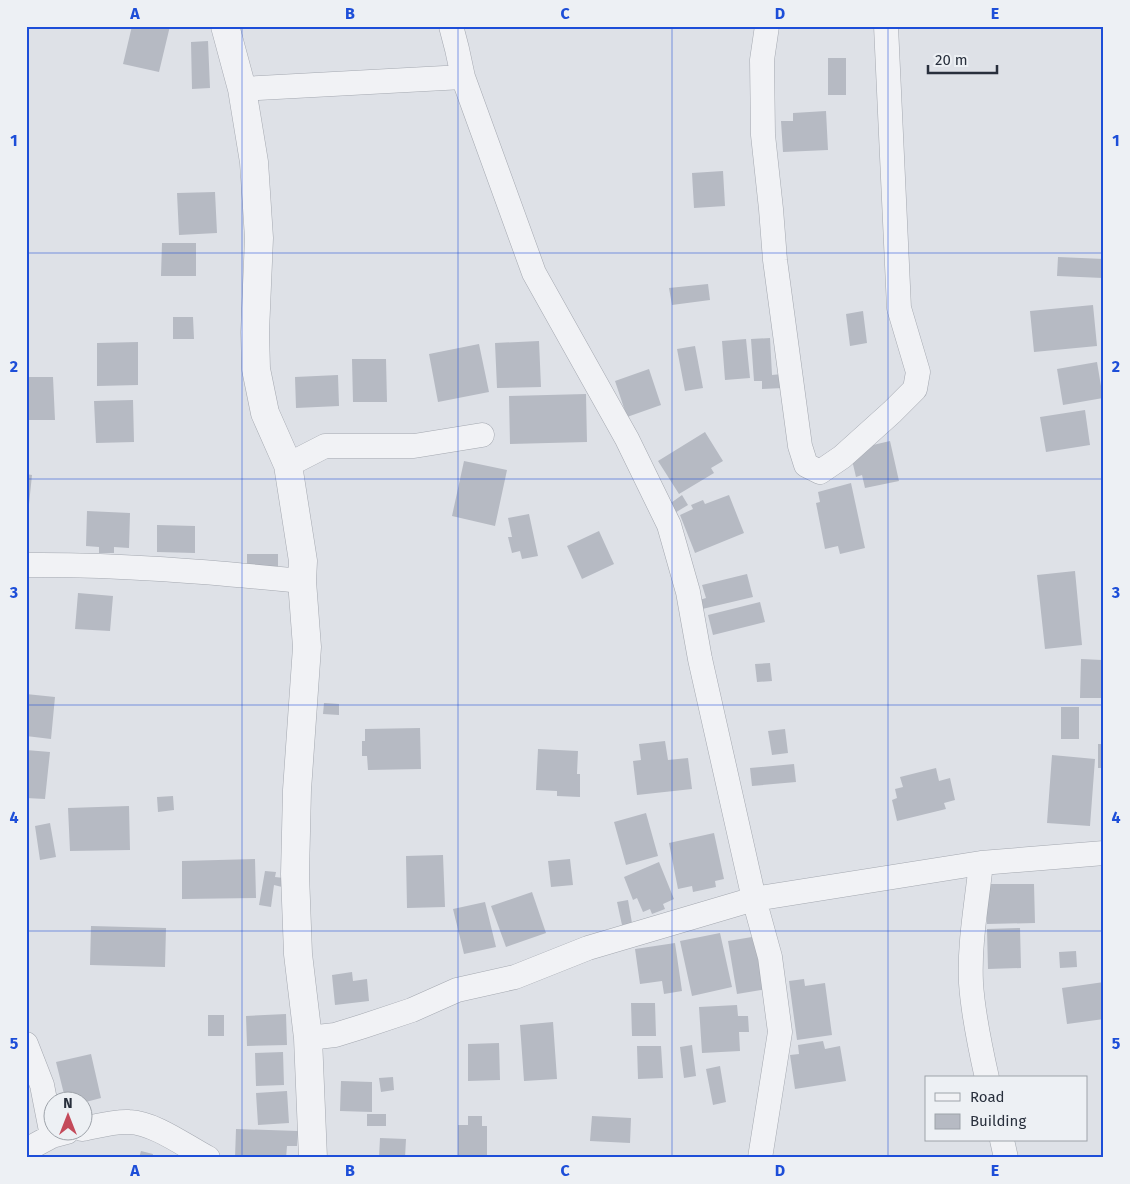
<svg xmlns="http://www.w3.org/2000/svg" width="1130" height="1184" font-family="'Fira Sans',sans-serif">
<rect width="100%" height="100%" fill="#dee1e7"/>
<path fill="#b6bac3" d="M132,26H170L159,72L123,64Z
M208,41L210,88L192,89L191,42Z
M828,58H846V95H828Z
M826,111L828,150L783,152L781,121H793V113Z
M723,171L725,206L694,208L692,173Z
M215,192L217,233L179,235L177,193Z
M162,243H196V276H161Z
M1058,257L1104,259L1103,278L1057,276Z
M708,284L710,300L672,305L669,288Z
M1093,305L1097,346L1034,352L1030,311Z
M863,311L867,343L850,346L846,314Z
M173,317H193L194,339H173Z
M770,338L772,375L782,374L783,388L762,389V381H754L751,339Z
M746,339L750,378L725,380L722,341Z
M539,341L541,387L497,388L495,343Z
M138,342V385L97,386V343Z
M479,344L489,392L438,402L429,354Z
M695,346L703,388L685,391L677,349Z
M352,359H386L387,402H353Z
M1097,362L1103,398L1063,405L1057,369Z
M649,369L661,405L627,417L615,381Z
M338,375L339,406L296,408L295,377Z
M26,377H53L55,420H26Z
M586,394L587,442L510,444L509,396Z
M133,400L134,442L96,443L94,401Z
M1085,410L1090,445L1046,452L1040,417Z
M705,432L723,461L711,468L714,473L679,494L658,461Z
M890,441L899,481L865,488L862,475L856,477L852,460L858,459L856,449Z
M464,461L507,470L495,526L452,516Z
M26,474L32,475L28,514H26Z
M851,483L865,548L840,554L838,546L825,549L816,503L820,502L818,492Z
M682,495L688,505L673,514L668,505Z
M729,495L744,533L695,553L680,515L693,509L691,505L703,500L705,504Z
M87,511L130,513L129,548L114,547V553H99V547L86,546Z
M529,514L538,556L522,559L520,551L512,553L508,537H512L508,518Z
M157,525L195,526V553L157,552Z
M599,531L614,564L582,579L567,546Z
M247,554H278V567L247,568Z
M1075,571L1082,645L1045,649L1037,575Z
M747,574L753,597L698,610L696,601L706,598L702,585Z
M78,593L113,596L110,631L75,629Z
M760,602L765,622L713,635L708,615Z
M1081,659L1102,660L1101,698H1080Z
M770,663L772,681L757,682L755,664Z
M26,694L55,697L51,739L26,736Z
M324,703L339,704V715L323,714Z
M1061,707H1079V739H1061Z
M420,728L421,769L368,770L367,756H362V741H365V729Z
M785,729L788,753L772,755L768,731Z
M665,741L668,760L688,758L692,789L637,795L633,761L641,760L639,744Z
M1098,744H1104V768H1098Z
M538,749L578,751L577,774H580V797L557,796V791L536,790Z
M26,750L50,752L45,799L26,798Z
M1052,755L1095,759L1090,826L1047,823Z
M794,764L796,782L752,786L750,768Z
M936,768L939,781L950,778L955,800L944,803L946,809L897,821L892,800L897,798L895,789L903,787L900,777Z
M173,796L174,810L158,812L157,797Z
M129,806L130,850L70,851L68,808Z
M646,813L658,856L626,865L614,822Z
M50,823L56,857L40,860L35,826Z
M714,833L724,879L715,881L716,887L693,892L692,886L678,889L669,843Z
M443,855L445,907L407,908L406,856Z
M255,859L256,898L182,899V861Z
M570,859L573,885L551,887L548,861Z
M659,862L674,899L663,904L665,909L652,914L650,909L643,912L637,898L633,900L624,877Z
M265,871L276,872L275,877L284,878L282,887L274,885L271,907L259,905Z
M986,884H1034L1035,923L987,924Z
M532,892L546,933L506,947L491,906Z
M628,900L632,923L622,925L617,902Z
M485,902L496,947L464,954L453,909Z
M91,926L166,928L165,967L90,965Z
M1020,928L1021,968L988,969L987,929Z
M720,933L732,987L692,996L680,941Z
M758,936L767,989L737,994L728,941Z
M675,943L682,991L664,994L662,981L640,984L635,949Z
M1076,951L1077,967L1060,968L1059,952Z
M352,972L353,981L367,979L369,1001L335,1005L332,975Z
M804,979L805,986L825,983L832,1035L797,1040L789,981Z
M1104,982V1019L1067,1024L1062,988Z
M631,1003H655L656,1036H632Z
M737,1005L738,1016H748L749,1032H739L740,1051L702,1053L699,1007Z
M286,1014L287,1045L247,1046L246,1016Z
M208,1015H224V1036H208Z
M553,1022L557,1079L524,1081L520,1025Z
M823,1041L825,1049L840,1046L846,1081L795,1089L790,1055L799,1054L798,1045Z
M499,1043L500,1080L468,1081V1044Z
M692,1045L696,1076L684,1078L680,1047Z
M637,1046H661L663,1078L638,1079Z
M283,1052L284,1085L256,1086L255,1053Z
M91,1054L101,1098L82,1103V1102H66L56,1062Z
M720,1066L726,1102L713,1105L706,1069Z
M393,1077L394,1090L381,1092L379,1078Z
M341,1081L372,1082V1112L340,1111Z
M287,1091L289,1123L258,1125L256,1093Z
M367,1114H386V1126H367Z
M468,1116H482V1126H487V1158H458V1125H468Z
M592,1116L631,1118L630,1143L590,1141Z
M236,1129L298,1131L297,1146H287L286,1158H235Z
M380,1138L406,1139L405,1158H379Z
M141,1151L153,1154L152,1158H139Z"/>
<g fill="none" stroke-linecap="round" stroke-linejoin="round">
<g stroke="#a4a8b0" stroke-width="25">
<path id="minor" d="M451,26L457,49L463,77L534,273L627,439L669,525L688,592L700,659L754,899L770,957L780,1032L760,1158
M767,26L762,60L763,135L771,209L775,260L800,446L806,465L820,472L842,457L892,412L915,389L918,372L899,308L886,26
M242,89L463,77
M288,465L325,446H414L482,435
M26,565C118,564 210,572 302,581
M981,863C977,902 969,943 971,983C973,1014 980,1047 987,1078
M308,1038L335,1035L364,1026L412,1010L457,990L515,977L588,948L754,899L981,863L1104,853
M26,1044L42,1085L52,1136
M82,1129C98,1126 114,1121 129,1122C155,1123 185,1146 208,1158
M1002,1140L1006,1158
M26,1150L52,1136L67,1132"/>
</g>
<g stroke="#a4a8b0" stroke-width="29">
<path id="tertiary" d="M225,26L242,89L254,162L259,238L255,332L256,369L265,413L288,465L303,561L302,581L307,647L297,790L295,874L298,954L308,1038L313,1158"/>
</g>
<use href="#minor" stroke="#f1f2f5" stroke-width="24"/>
<use href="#tertiary" stroke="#f1f2f5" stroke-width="28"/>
</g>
<path fill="none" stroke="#1d4ed8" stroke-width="1" stroke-opacity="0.55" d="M242,26V1158M458,26V1158M672,26V1158M888,26V1158M26,253H1104M26,479H1104M26,705H1104M26,931H1104"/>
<rect width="1130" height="1184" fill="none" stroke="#edf0f4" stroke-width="55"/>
<rect x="925" y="1076" width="162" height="65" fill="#edf0f4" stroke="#9ea3aa"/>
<rect x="935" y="1093" width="25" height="8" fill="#f1f2f5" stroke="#9ea3aa"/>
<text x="970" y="1102" font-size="15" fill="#282f3c">Road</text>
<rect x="935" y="1114" width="25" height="15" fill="#b6bac3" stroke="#9ea3aa"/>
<text x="970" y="1126" font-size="15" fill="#282f3c">Building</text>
<g transform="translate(68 1116)"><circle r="24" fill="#edf0f4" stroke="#9ea3aa"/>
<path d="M0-4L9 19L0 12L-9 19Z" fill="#c44a5a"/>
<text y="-8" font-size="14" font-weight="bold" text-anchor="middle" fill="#282f3c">N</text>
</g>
<path d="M928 65v8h69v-8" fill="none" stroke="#282f3c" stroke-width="2.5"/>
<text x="935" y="65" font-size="15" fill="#282f3c" stroke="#edf0f4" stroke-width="4" paint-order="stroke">20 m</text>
<rect x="28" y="28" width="1074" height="1128" fill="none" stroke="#1d4ed8" stroke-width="2"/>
<g font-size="16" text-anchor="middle" font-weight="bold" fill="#1d4ed8">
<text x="135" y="19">A</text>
<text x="350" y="19">B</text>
<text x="565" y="19">C</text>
<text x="780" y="19">D</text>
<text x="995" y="19">E</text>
<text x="14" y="146">1</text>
<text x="1116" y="146">1</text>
<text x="14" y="372">2</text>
<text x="1116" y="372">2</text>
<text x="14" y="598">3</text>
<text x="1116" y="598">3</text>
<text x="14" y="823">4</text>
<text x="1116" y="823">4</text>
<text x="14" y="1049">5</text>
<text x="1116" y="1049">5</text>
<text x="135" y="1176">A</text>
<text x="350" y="1176">B</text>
<text x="565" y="1176">C</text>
<text x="780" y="1176">D</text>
<text x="995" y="1176">E</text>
</g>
</svg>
